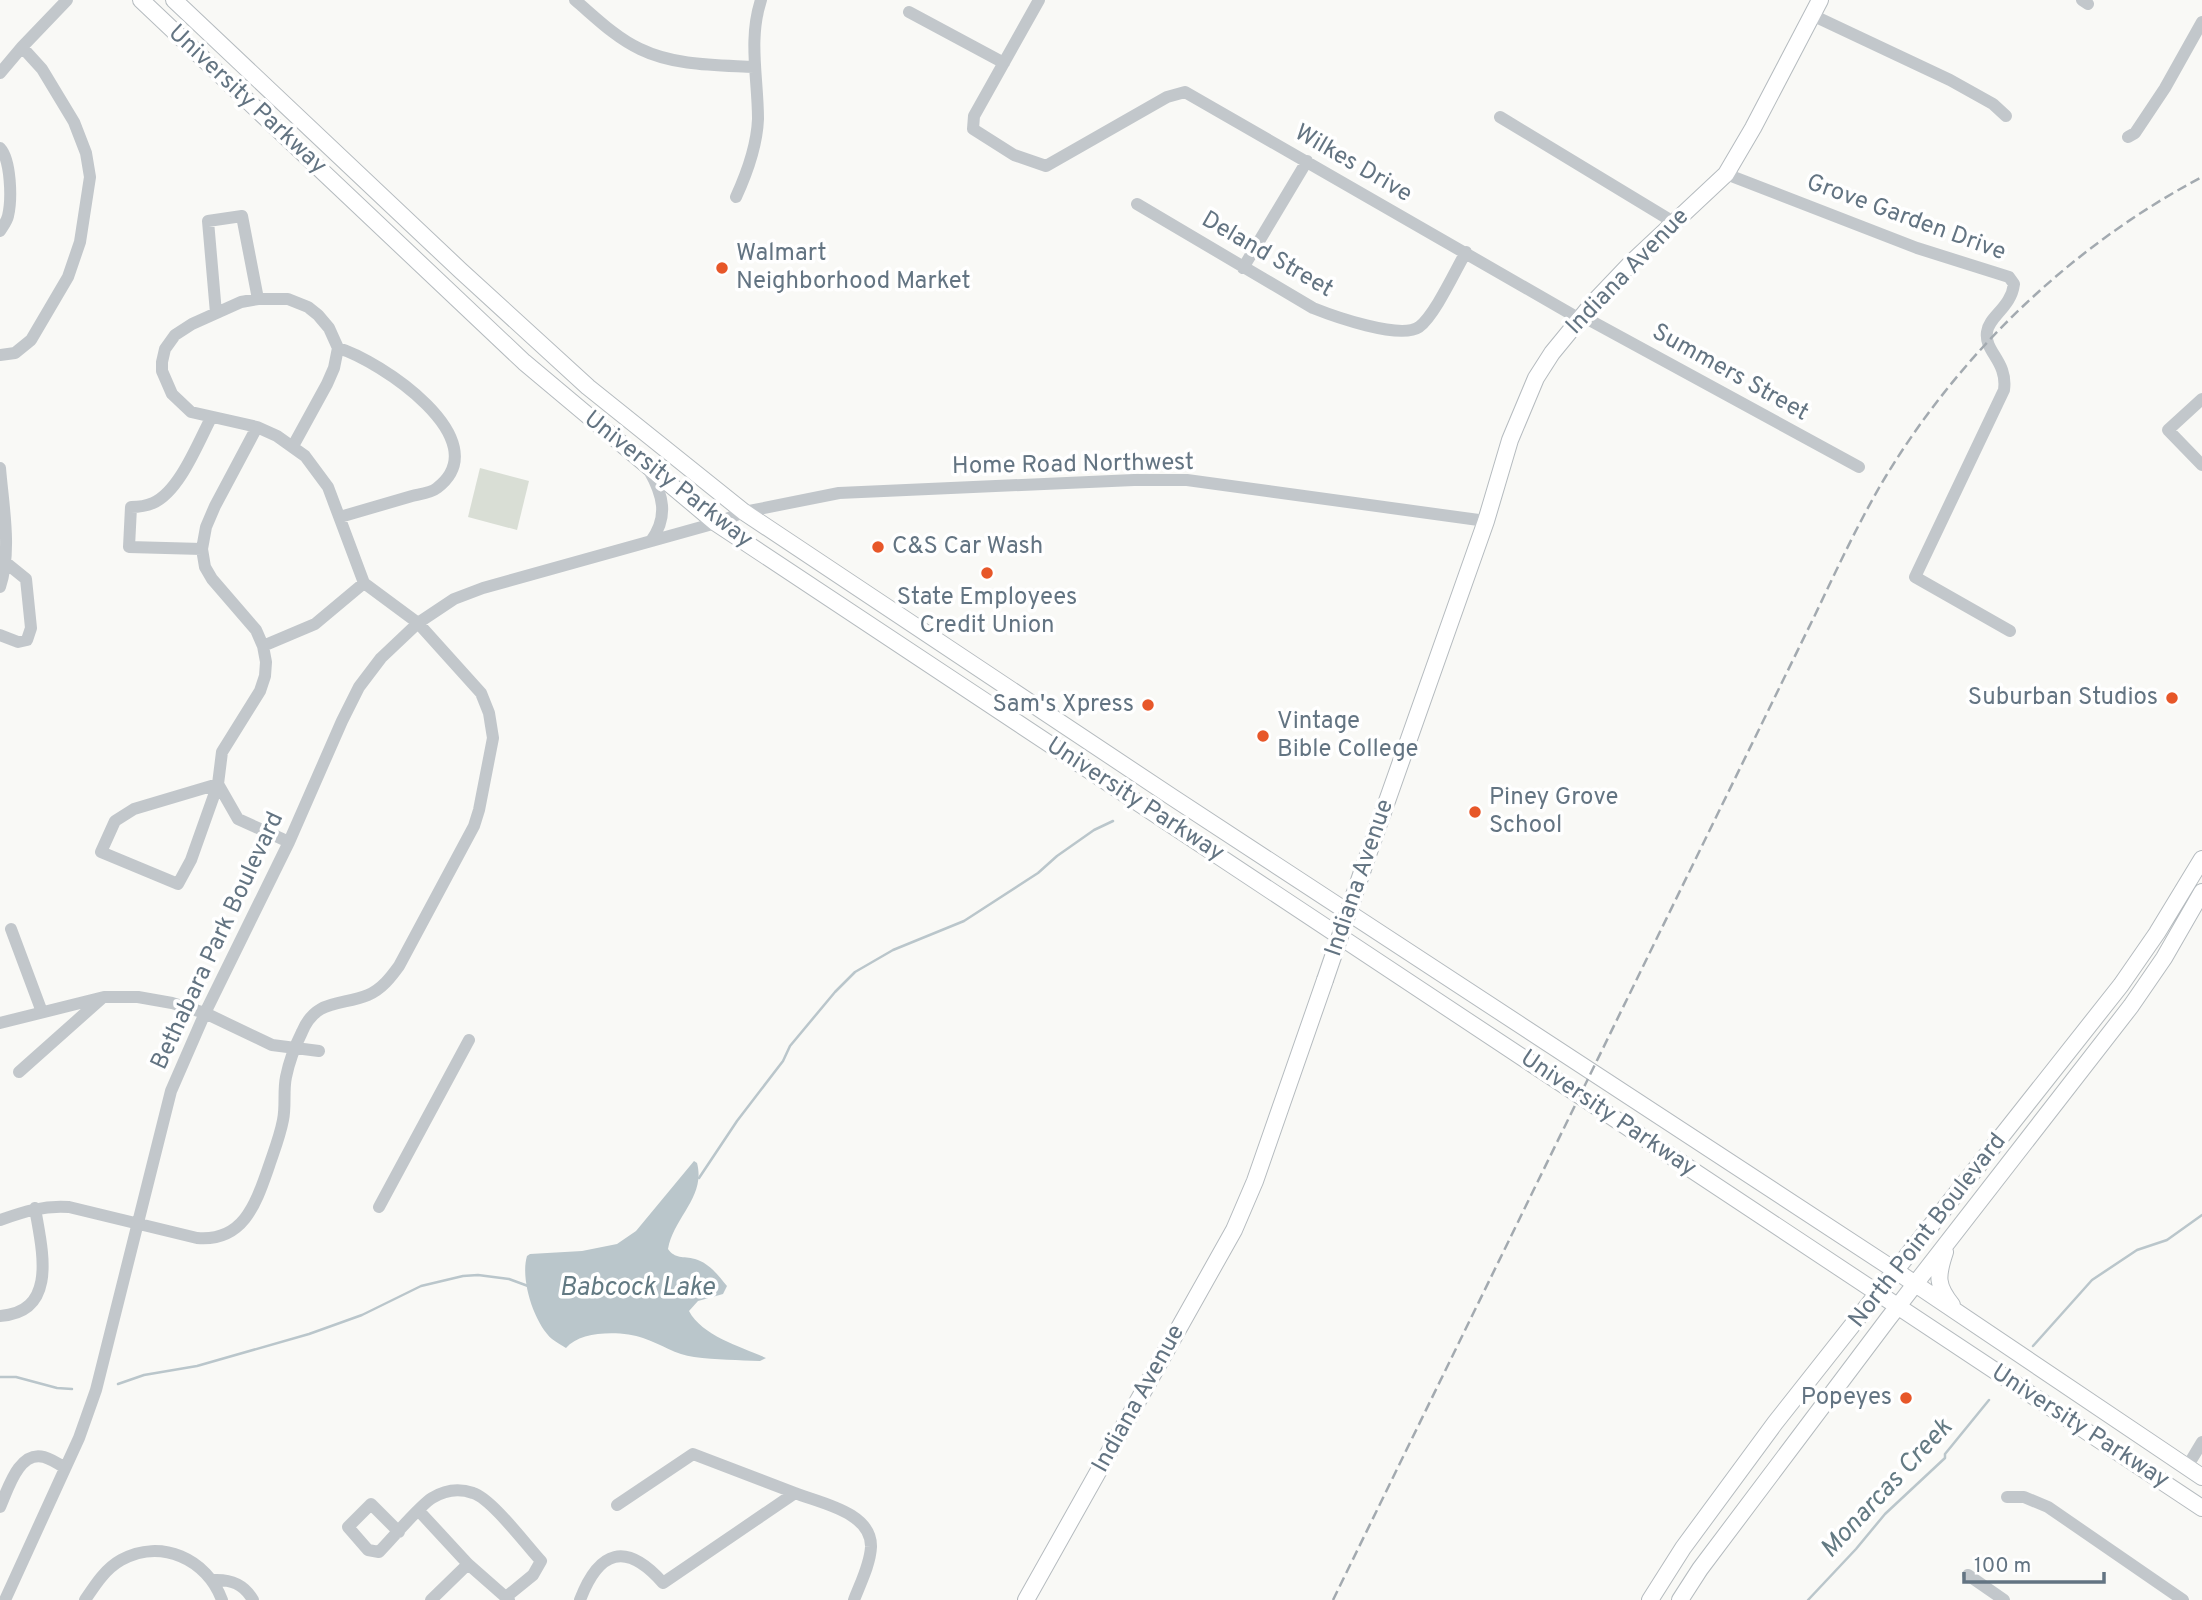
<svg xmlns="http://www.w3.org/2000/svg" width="2202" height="1600" font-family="Overpass,sans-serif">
<rect width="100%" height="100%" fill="#f9f9f6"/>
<path fill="#d9ded5" d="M480,468L529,481L517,530L468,517Z"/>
<path fill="#bac6cb" d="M694,1161L697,1163C706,1197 674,1217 668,1249C675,1259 683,1256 695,1259C709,1263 718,1275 727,1286L723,1294L698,1301L689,1311C702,1336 742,1347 766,1358L760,1361C739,1360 716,1360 694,1357C676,1355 661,1344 643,1338C623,1331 581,1330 566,1348C561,1345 556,1342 552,1339C534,1323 520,1279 527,1256L530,1254L582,1251L617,1244L636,1231Z"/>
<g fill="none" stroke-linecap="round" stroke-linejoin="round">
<path stroke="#bac6cb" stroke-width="2.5" d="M699,1178L737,1121L783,1061L790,1046L835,992L855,972L893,950L964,921L1038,873L1057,856L1094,830L1113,821
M2033,1346L2092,1280L2137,1250L2167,1240L2202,1215
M0,1377H16L57,1388L72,1389
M118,1384L144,1375L197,1366L309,1334L362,1315L421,1286L463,1276L478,1275L509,1279L528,1286
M1808,1600L1856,1549L1885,1514L1945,1458V1454L1989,1400"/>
<g stroke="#b5bbbf" stroke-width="18">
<path id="major" d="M141,0L524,362L716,523L2202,1508
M174,0L460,270L588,387L744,512L1172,797L1896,1271L2202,1477
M1363,869L1486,521L1510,440L1536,378L1552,353L1593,303L1633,261L1726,174L1753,128L1820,0
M1945,1252C1937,1276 1936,1285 1952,1305
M1026,1600L1234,1230L1255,1181L1325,980
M1650,1600L1683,1548L1775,1423L2121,985L2157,933L2202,859
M1680,1600L1700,1569L1888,1319L2131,1006L2164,958L2202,892"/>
</g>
<path stroke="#c2c7cb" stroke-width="12" d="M575,0C595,17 616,38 640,49C675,66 716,65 754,67
M1039,0L974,116L973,129L1014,155L1046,166L1167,97L1185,92L1578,318
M2082,0L2088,4
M909,12L1004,63
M1812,15L1950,80L1993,104L2006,116
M0,73L22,47L67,0
M1500,117L1675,223
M2128,137L2135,133L2165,88L2202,22
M0,148C11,160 12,199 8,216C7,221 3,226 0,231
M1726,174L1917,248L2009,277L2014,284C2011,308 1989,316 1987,332C1984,352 2008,361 2004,390L1915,577L2010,631
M736,197C747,173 757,145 758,119C758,78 748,40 761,0
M1137,204L1313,308C1333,316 1400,340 1419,327C1435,315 1455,271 1466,252
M1243,268L1307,161
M216,313L208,221L242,216L258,299
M1582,316L1859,467
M338,348C379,360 500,440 437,488C431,493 420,494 412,496C388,503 364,510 340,517
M0,355L15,353L31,340L68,277L80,242L90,177L86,153L74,122L42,69L22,47
M2202,399L2168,430L2202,465
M257,427L215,506L206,527L202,549L205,567L212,579L256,630L263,646L266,662L265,676L260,691L222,752L218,784L238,819L289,842
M0,468C3,506 12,550 0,587
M649,470C663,495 669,516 651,541
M202,549L129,547L131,507C138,507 146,506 153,503C179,492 198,443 211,418
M0,635L18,642L27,640L31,628L26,579L5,562
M263,646L315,624L364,583
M218,784L191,860L178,884L101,852L115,821L134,809Z
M11,929L42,1012
M0,1023L104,997H138L172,1003L205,1013L272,1045L319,1051
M19,1072L101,999
M379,1207L469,1040
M0,1220C23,1212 44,1205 69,1207L197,1238C244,1242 256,1203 269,1166C274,1151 280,1136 283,1120C286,1106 283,1091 286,1077C289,1062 295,1046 302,1032C316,998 342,1006 368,995C382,989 391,977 399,966L474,826L479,810L493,738L489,713L481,693L418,623L364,583L328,487L305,456L277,436L257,427L191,412L172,394L162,371V362L165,349L175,335L192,324L241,302L258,299H288L308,307L318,315L329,328L338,348L334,368L327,384L293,446
M0,1316C60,1312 41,1246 35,1208
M2187,1467L2202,1442
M2007,1497H2024L2048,1507L2183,1600
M617,1505L693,1454L795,1493
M0,1507C8,1489 19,1450 44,1457C51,1459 59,1464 65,1468
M419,1511L468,1564L509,1600
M399,1532L371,1504L348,1527L368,1550L379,1552C393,1538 418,1507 432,1498C445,1490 459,1488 473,1493C491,1498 527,1546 541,1561L533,1575L506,1597
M1968,1575L2004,1600
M213,1580C231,1579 244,1584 253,1600
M5,1600L79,1438L96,1390L171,1091L205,1013L289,842L342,721L359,687L381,658L418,623L454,599L483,588L716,523L744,512L839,493L1134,480H1187L1486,521
M85,1600C95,1585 105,1569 121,1560C161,1538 207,1559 222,1600
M431,1600L468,1564
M580,1600C599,1550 626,1541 663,1583L795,1493C820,1503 872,1512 871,1547C870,1565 860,1584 854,1600"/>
<use href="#major" stroke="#fff" stroke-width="16"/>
<path stroke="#a3aab0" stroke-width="2.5" stroke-dasharray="10 5" stroke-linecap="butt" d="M1333,1600L1814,617C1837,569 1859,521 1886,476C1962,351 2073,245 2202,177"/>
<g stroke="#b5bbbf" stroke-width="18" stroke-linecap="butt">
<path id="major-bridge" d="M1325,980L1363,869"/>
</g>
<use href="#major-bridge" stroke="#fff" stroke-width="16"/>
</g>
<g fill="#e75729" stroke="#fff" stroke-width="2.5">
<circle cx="722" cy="268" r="7"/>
<circle cx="878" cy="547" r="7"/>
<circle cx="987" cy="573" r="7"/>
<circle cx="2172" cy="698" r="7"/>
<circle cx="1148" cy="705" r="7"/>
<circle cx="1263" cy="736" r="7"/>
<circle cx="1475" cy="812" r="7"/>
<circle cx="1906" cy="1398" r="7"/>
</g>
<g text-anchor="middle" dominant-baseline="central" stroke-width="7" stroke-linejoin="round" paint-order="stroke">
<g font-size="24" fill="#637482" stroke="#fff">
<text transform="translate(247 100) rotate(43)">University Parkway</text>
<text transform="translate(1353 164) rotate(30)">Wilkes Drive</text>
<text transform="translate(1906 218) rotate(20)">Grove Garden Drive</text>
<text transform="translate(1267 255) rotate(30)">Deland Street</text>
<text transform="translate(1628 272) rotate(-46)">Indiana Avenue</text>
<text transform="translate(1730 373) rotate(29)">Summers Street</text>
<text transform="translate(1073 465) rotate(-1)">Home Road Northwest</text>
<text transform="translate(668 480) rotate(38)">University Parkway</text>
<text transform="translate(1135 800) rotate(33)">University Parkway</text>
<text transform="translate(1360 878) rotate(-71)">Indiana Avenue</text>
<text transform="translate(218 941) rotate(-65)">Bethabara Park Boulevard</text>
<text transform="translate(1608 1114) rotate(34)">University Parkway</text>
<text transform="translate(1928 1231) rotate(-52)">North Point Boulevard</text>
<text transform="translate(1139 1399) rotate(-61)">Indiana Avenue</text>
<text transform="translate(2080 1427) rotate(33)">University Parkway</text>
</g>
<g font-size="24" fill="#637482" stroke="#fff" text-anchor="start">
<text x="736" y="254">Walmart<tspan x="736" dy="28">Neighborhood Market</tspan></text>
<text x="892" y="547">C&amp;S Car Wash</text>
<text x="987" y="598" text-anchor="middle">State Employees<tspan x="987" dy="28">Credit Union</tspan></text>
<text x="2158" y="698" text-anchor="end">Suburban Studios</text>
<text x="1134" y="705" text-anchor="end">Sam's Xpress</text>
<text x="1277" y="722">Vintage<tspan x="1277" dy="28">Bible College</tspan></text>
<text x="1489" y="798">Piney Grove<tspan x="1489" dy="28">School</tspan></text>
<text x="1892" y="1398" text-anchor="end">Popeyes</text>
</g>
<g font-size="26" font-style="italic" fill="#637a83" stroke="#fff">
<text x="637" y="1288">Babcock Lake</text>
<text transform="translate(1887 1489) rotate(-47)">Monarcas Creek</text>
</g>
</g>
<path d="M1964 1572v10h140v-10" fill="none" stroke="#637482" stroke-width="3.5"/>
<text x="1974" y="1572" font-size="21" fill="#637482" stroke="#ffffff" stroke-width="5" paint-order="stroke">100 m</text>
</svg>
